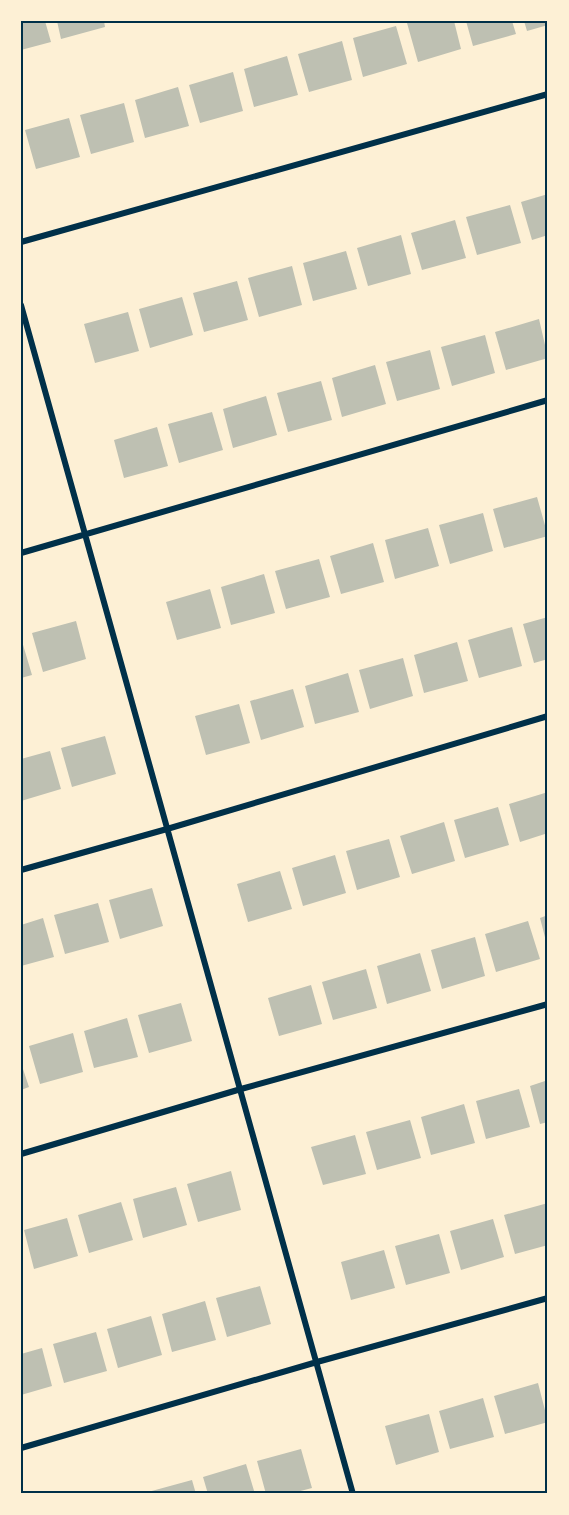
<svg xmlns="http://www.w3.org/2000/svg" width="569" height="1515" font-family="'Exo 2',sans-serif">
<rect width="100%" height="100%" fill="#fdf0d5"/>
<path fill="#bec0b2" d="M21,21H45L51,42L21,50Z
M57,21H104L105,27L61,39Z
M413,21H454L461,49L418,62L407,23Z
M466,21H512L516,34L473,46Z
M524,21H548V25L527,31Z
M396,26L407,64L363,77L353,38Z
M342,41L352,80L309,92L298,54Z
M287,56L298,95L254,107L244,69Z
M233,72L243,111L200,123L189,85Z
M178,87L189,126L145,138L135,100Z
M124,103L134,142L91,154L80,115Z
M69,118L80,157L36,169L25,130Z
M548,194V235L532,240L521,202Z
M510,205L521,243L477,255L466,217Z
M455,220L466,258L422,270L411,233Z
M401,235L411,274L368,286L357,248Z
M346,251L357,289L313,301L303,263Z
M292,266L302,305L259,317L248,278Z
M237,281L248,320L204,332L193,293Z
M182,297L193,335L150,348L139,309Z
M128,312L139,351L95,363L84,324Z
M539,319L548,358L506,370L495,332Z
M485,335L495,373L452,386L441,347Z
M430,350L440,389L397,401L386,362Z
M375,365L386,404L342,417L332,378Z
M321,381L332,420L288,432L277,393Z
M266,396L277,435L233,448L223,409Z
M212,412L223,450L179,463L168,424Z
M157,427L168,466L124,478L114,440Z
M537,497L548,536L504,548L493,509Z
M483,513L493,551L450,564L439,525Z
M428,528L439,566L395,579L385,540Z
M373,543L384,582L341,594L330,556Z
M319,559L330,597L286,609L275,571Z
M264,574L275,613L231,625L221,587Z
M210,589L221,628L177,640L166,602Z
M548,617V659L534,663L523,624Z
M76,621L86,659L43,672L32,633Z
M512,627L522,666L479,678L468,640Z
M21,638L32,675L21,678Z
M457,642L468,681L424,693L414,655Z
M403,658L413,696L370,709L359,670Z
M348,673L359,712L315,724L305,686Z
M293,689L304,727L261,740L250,701Z
M239,704L250,743L206,755L195,716Z
M105,736L116,774L72,787L61,748Z
M50,751L61,789L21,801V759Z
M548,792V833L520,842L509,804Z
M498,807L509,845L465,858L454,820Z
M444,822L455,861L412,874L400,836Z
M389,839L400,877L357,890L346,851Z
M335,855L346,893L303,906L292,868Z
M280,871L292,909L248,922L237,884Z
M152,888L163,926L120,939L109,900Z
M98,903L109,942L65,954L54,915Z
M548,915V945H547L540,918Z
M43,918L54,957L21,966V925Z
M528,921L540,959L496,972L485,934Z
M475,937L485,976L442,989L431,950Z
M420,953L431,991L387,1004L377,966Z
M366,969L377,1008L333,1020L322,982Z
M311,985L322,1024L279,1036L268,998Z
M181,1003L192,1041L149,1053L138,1015Z
M127,1018L138,1057L94,1068L84,1031Z
M73,1033L83,1072L40,1084L29,1046Z
M21,1063L29,1087L21,1090Z
M548,1080V1122L540,1124L530,1086Z
M519,1089L530,1127L486,1139L476,1101Z
M464,1104L475,1143L431,1155L421,1117Z
M410,1120L421,1158L377,1170L366,1132Z
M355,1135L366,1174L323,1185L311,1147Z
M231,1171L241,1210L198,1222L187,1184Z
M176,1187L187,1225L143,1238L133,1199Z
M121,1202L133,1240L89,1253L78,1215Z
M548,1203V1245L515,1254L504,1215Z
M67,1218L78,1256L34,1269L24,1230Z
M493,1219L504,1257L461,1270L450,1231Z
M439,1234L450,1273L406,1285L395,1246Z
M384,1250L395,1288L351,1300L341,1262Z
M260,1286L271,1324L227,1337L216,1298Z
M205,1301L216,1340L172,1352L162,1314Z
M151,1316L162,1355L118,1368L107,1329Z
M96,1332L107,1371L64,1383L53,1344Z
M42,1348L52,1386L21,1395V1354Z
M538,1383L548,1422L505,1434L494,1396Z
M483,1398L494,1437L450,1449L439,1411Z
M429,1414L439,1452L396,1465L385,1426Z
M301,1449L312,1488L289,1494H266L257,1461Z
M246,1464L255,1494H208L203,1477Z
M192,1480L196,1494H149L148,1492Z"/>
<g fill="none" stroke-linecap="round" stroke-linejoin="round">
<path stroke="#003049" stroke-width="6" d="M21,242L548,94
M21,305L353,1494
M21,553L548,400
M21,870L167,829L548,716
M21,1154L241,1089L548,1004
M21,1448L317,1362L548,1298"/>
</g>
<rect width="569" height="1515" fill="none" stroke="#fdf0d5" stroke-width="45"/>
<rect x="22" y="22" width="524" height="1470" fill="none" stroke="#003049" stroke-width="2"/>
</svg>
